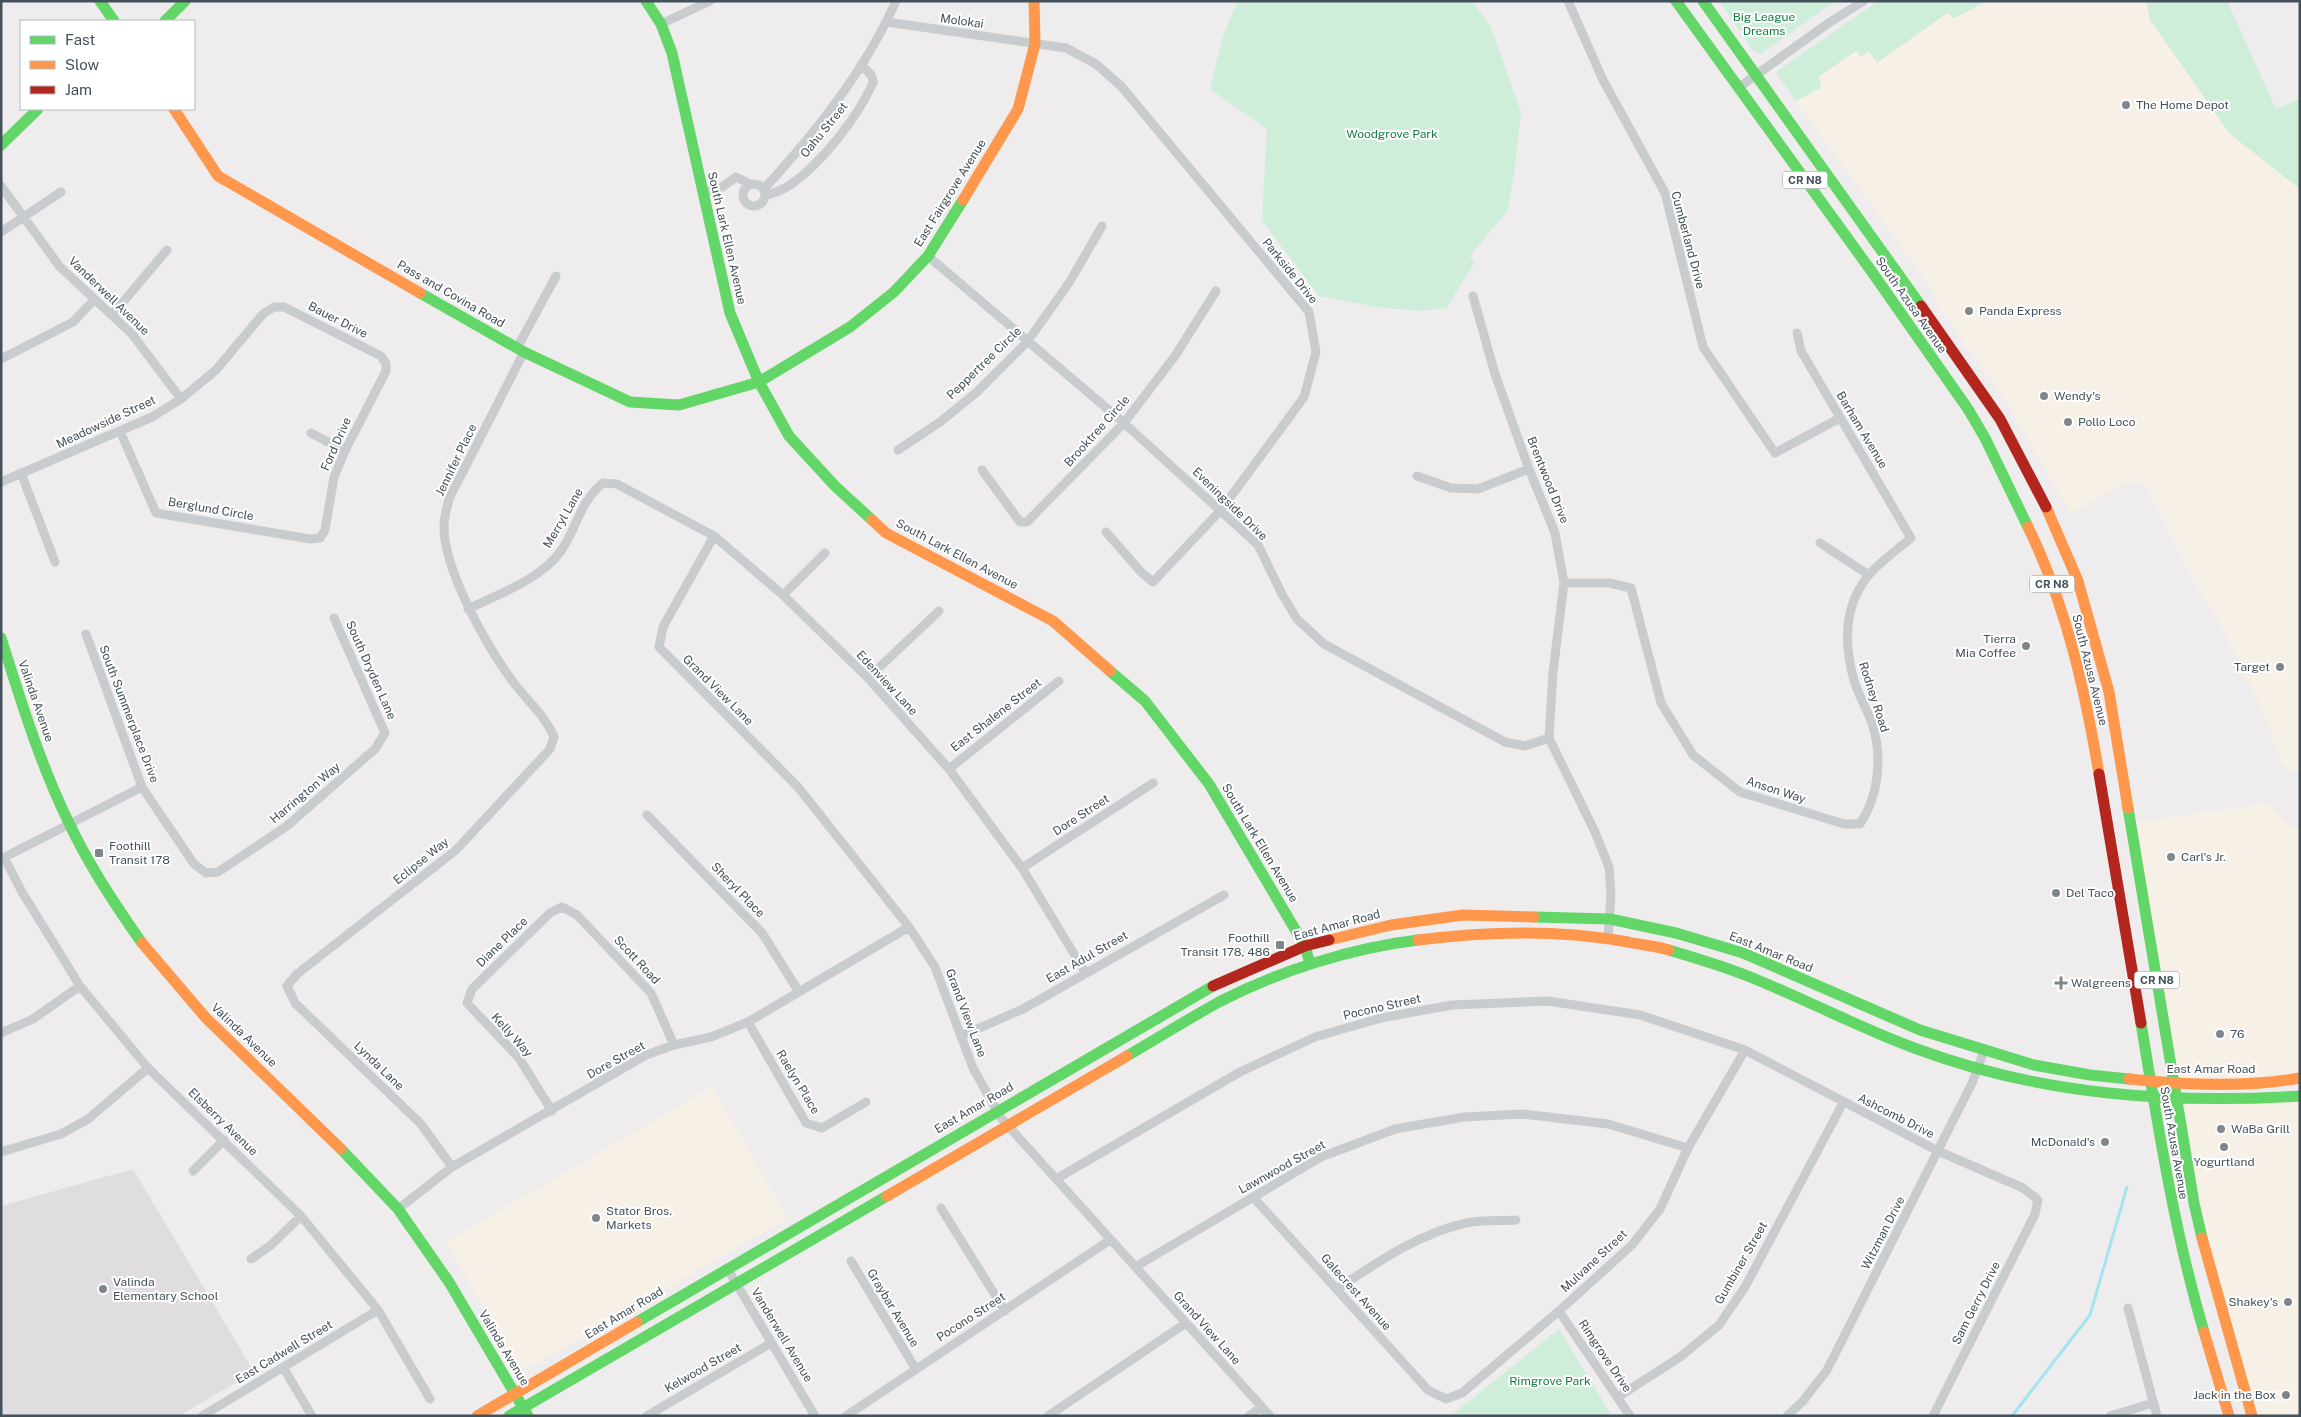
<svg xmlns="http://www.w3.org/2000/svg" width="2301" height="1417" font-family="'Public Sans',sans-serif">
<rect width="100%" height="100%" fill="#eeeced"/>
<path fill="#f6f0e7" d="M1987,1H2146L2151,20L2230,134L2300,189V773L2289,770L2281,763L2265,715L2215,614L2202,597L2149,491L2144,484L2137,481L2127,483L2071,513L2001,394L1939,308L1932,289L1796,101L1820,88L1818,77L1856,51H1869L1877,63L1948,13L1981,6Z
M2269,803L2290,827L2300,826V1078L2175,1084L2131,823Z
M712,1087L788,1218L529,1368L517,1365L446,1242Z
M2300,1096V1416H2252L2216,1293L2177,1100Z"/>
<path fill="#dfdddf" d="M133,1169L254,1372L179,1416H1V1206Z"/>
<path fill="#cfeed9" d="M1235,1H1472L1491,27L1521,112L1515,167L1508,210L1470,256L1474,263L1447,307L1423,311L1377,307L1319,296L1262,221L1267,129L1210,89L1223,36L1236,5Z
M1719,1H1836L1760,54L1753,50Z
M1878,1H1987L1954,18L1947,13L1877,63L1869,51L1861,57L1856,51L1818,77L1821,84L1820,88L1796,101L1776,72Z
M2146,1H2227L2276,109L2300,99V189L2230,134L2150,20Z
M1559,1329L1612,1416H1450Z"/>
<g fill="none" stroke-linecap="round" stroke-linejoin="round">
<path stroke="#a2e5ef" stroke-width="3" d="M2012,1416L2090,1315L2127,1187"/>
<path stroke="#c8ccce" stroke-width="9" d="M1568,1L1603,80L1665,193L1703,347L1775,453L1840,418
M887,22L1066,48L1096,64L1121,86L1309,312L1316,352L1304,397L1221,510L1153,582L1142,573L1106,532
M661,24L710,1
M1738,88L1830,22L1864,1
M743 195a11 11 0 1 1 22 0a11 11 0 1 1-22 0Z
M1,186L60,267L132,334L181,399
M764,189C815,133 865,71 896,1
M703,193L722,187L736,177L750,184
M765,196C773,193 783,190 790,185C822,163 857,118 873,83C874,75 866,70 861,65
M1,232L61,192
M928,256L1124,423L1258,545L1283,596L1297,619L1324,644L1505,742L1525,746L1549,738
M1473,296L1495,374L1529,469L1555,533L1564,583L1553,672L1549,738L1595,832L1609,867L1611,894L1608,939
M112,315L167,250
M517,348L556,276
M1,359L73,322L94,300
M311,433L345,451
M898,450L940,422L977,392L1027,342L1069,283L1102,226
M982,470L1020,522H1027L1124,423L1175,356L1216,291
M21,473L55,562
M1417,476L1451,488L1478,489L1529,469
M1,482L152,417L181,399L216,370L263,314L274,307H284L381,356L386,364V371L345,451L334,477L325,530L320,538L310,539L156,513L120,431
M714,536L663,627L659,647L798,787L909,927L935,967L973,1068L1001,1118L1270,1416
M1820,543L1869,575
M1564,583H1609L1631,588L1661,703L1693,755L1740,792L1844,824H1860C1879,796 1882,758 1873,726C1868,711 1860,698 1855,684C1844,647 1843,607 1868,576C1879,562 1897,550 1911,538L1801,351L1797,333
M783,595L825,553
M468,609C500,593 540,580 561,551C577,528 580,501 603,483L617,484L714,536L783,595L868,678L949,769L1022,868L1085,972
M86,634L142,787L194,864L206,873L218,872L287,826L375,749L385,733L334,618
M868,678L939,611
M949,769L1059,681
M647,815L762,933L799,992
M1,859L142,787
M5,859L22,892L80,986L148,1068L301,1216L378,1310L430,1399
M1022,868L1153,783
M748,1022L806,1123L822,1128L866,1102
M1,1033L33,1019L80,986
M961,1036L1023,1009L1224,895
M552,1111L519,1058L467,1003L472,989L550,913L562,907L577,915L651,993L674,1045
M1,1152L61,1134L88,1119L148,1068
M452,1167L421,1124L295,1003L287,986L297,974L456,850L550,749L554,737C545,715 525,699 511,679C486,645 443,568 444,526C444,517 447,508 449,499L524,352
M193,1171L224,1140
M1056,1179L1240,1072L1315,1037L1381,1018L1452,1005L1548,1001L1640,1015L1745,1050L1938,1151L2023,1188L2038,1200L2035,1214L1933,1416
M1253,1197L1428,1390L1446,1399L1462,1393L1559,1311L1632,1245L1660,1209L1688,1148L1745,1050
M941,1208L1005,1311
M398,1209L452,1167L646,1055L674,1045L711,1037L748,1022L909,927
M251,1259L271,1245L301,1216
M851,1261L915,1368
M1135,1267L1321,1157L1395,1129L1464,1117L1523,1114L1608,1124L1688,1148
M727,1268L815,1416
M1337,1289C1378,1262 1418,1234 1466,1223C1482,1220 1500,1221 1516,1220
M2128,1308L2157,1416
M1559,1311L1630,1416
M283,1367L312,1416
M1618,1397L1680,1357L1719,1325L1745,1287L1843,1103
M202,1416L378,1310
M647,1416L771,1343
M846,1416L1110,1240
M1048,1416L1186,1323
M1249,1416L1262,1407
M1787,1416L1803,1401L1827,1370L1972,1083L1984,1051
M2110,1416L2153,1403"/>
<path stroke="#63d668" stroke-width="11" d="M100,1L114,21
M646,1L661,24L672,53L730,313L759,382L789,436L835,486L872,520
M1676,1L1872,272L1968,409L1985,438L2028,527
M1703,1L1921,306
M165,21L185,1
M1,145L38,109
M420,293L524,352L630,402L679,405L759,382L850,327L894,292L928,256L963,200
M1,638C21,701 40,764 69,823C89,866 115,905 142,943
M1110,671L1145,701L1209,784L1305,946L1310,964
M2128,808L2194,1203L2202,1238
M1534,917L1610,919L1676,933L1743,953L1920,1030L2034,1065L2090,1075L2129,1079
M1669,950C1698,959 1727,967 1755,979C1809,1001 1862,1029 1917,1049C2041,1095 2170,1104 2300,1096
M2141,1023C2158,1127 2174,1230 2204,1332
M1127,1056C1158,1038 1188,1019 1219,1002C1279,971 1351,948 1418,940
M341,1149L398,1209L449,1282L528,1416
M637,1322L1213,986
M509,1416L887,1196"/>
<path stroke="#ff974d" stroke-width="11" d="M174,109L218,176L420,293
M963,200L1018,109L1035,44L1034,1
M2046,507L2078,581L2109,692L2128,808
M872,520L886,533L1053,621L1110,671
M2028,527C2066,605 2085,690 2099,774
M1329,940L1391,925L1463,915L1534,917
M1418,940C1488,931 1558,929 1628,942C1641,945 1656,946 1669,950
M142,943L206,1018L341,1149
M2129,1079C2185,1085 2244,1088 2300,1078
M887,1196L1127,1056
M2202,1238L2252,1416
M2204,1332L2229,1416
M477,1416L637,1322"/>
<path stroke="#b3261e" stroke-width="11" d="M1921,306L2000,419L2046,507
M2099,774L2141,1023
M1213,986L1305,946L1329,940"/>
</g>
<g fill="#7f878d" stroke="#fff" stroke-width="2">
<circle cx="2126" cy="105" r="5"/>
<circle cx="1969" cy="311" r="5"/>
<circle cx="2044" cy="396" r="5"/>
<circle cx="2068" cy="422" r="5"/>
<circle cx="2026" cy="646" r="5"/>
<circle cx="2280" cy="667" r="5"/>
<rect x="94" y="848" width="10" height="10" rx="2.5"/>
<circle cx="2171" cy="857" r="5"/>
<circle cx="2056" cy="893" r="5"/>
<rect x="1275" y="940" width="10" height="10" rx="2.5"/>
<path d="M2058.5 975.5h5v5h5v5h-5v5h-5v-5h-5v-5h5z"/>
<circle cx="2220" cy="1034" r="5"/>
<circle cx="2221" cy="1129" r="5"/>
<circle cx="2105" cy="1142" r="5"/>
<circle cx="2224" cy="1147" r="5"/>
<circle cx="596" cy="1218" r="5"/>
<circle cx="103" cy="1289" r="5"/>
<circle cx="2288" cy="1302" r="5"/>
<circle cx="2286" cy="1395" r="5"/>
</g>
<g text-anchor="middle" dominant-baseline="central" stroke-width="4" stroke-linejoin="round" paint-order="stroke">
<g fill="#fff" stroke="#7b858c" stroke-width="1">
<rect x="1782.5" y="171.5" width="45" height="17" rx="4"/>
<rect x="2029.5" y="575.5" width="45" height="17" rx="4"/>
<rect x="2134.5" y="971.5" width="45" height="17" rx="4"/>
</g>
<g font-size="11" font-weight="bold" fill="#43515a">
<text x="1805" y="180">CR N8</text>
<text x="2052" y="584">CR N8</text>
<text x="2157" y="980">CR N8</text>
</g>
<g font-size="12" fill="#117e3f" stroke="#fff">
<text x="1764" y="17">Big League<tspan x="1764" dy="14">Dreams</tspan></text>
<text x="1392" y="134">Woodgrove Park</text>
<text x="1550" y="1381">Rimgrove Park</text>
</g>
<g font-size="12" fill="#43515a" stroke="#fff">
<text transform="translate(962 21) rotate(8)">Molokai</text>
<text transform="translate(824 130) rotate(-51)">Oahu Street</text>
<text transform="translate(950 193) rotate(-58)">East Fairgrove Avenue</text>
<text transform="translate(727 238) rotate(77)">South Lark Ellen Avenue</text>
<text transform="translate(1688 240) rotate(75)">Cumberland Drive</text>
<text transform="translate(1290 271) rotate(51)">Parkside Drive</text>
<text transform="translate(451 294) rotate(30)">Pass and Covina Road</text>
<text transform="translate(109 296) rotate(44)">Vanderwell Avenue</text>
<text transform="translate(1911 305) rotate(55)">South Azusa Avenue</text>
<text transform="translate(338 320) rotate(27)">Bauer Drive</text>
<text transform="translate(984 363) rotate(-44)">Peppertree Circle</text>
<text transform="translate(106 422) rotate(-25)">Meadowside Street</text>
<text transform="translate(1862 430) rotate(59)">Barham Avenue</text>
<text transform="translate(1097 431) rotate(-48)">Brooktree Circle</text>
<text transform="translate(336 444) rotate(-66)">Ford Drive</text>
<text transform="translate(456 460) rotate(-64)">Jennifer Place</text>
<text transform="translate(1548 480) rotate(68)">Brentwood Drive</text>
<text transform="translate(1230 504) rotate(44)">Eveningside Drive</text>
<text transform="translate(211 509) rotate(10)">Berglund Circle</text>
<text transform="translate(563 518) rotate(-60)">Merryl Lane</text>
<text transform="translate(957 554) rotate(28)">South Lark Ellen Avenue</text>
<text transform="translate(371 670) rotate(66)">South Dryden Lane</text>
<text transform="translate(2090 670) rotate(76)">South Azusa Avenue</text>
<text transform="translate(887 683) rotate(47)">Edenview Lane</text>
<text transform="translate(718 690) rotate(45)">Grand View Lane</text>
<text transform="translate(1874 697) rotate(72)">Rodney Road</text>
<text transform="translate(36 701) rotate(71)">Valinda Avenue</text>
<text transform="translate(129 714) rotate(69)">South Summerplace Drive</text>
<text transform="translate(996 715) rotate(-38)">East Shalene Street</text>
<text transform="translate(1776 790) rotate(18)">Anson Way</text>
<text transform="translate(305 793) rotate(-40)">Harrington Way</text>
<text transform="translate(1081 815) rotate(-33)">Dore Street</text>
<text transform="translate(1260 843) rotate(59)">South Lark Ellen Avenue</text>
<text transform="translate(421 861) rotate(-39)">Eclipse Way</text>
<text transform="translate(738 890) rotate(46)">Sheryl Place</text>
<text transform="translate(1337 925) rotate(-15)">East Amar Road</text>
<text transform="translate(502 942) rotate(-44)">Diane Place</text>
<text transform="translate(1771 952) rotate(22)">East Amar Road</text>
<text transform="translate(1087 957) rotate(-30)">East Adul Street</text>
<text transform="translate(637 960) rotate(47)">Scott Road</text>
<text transform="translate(1382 1007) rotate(-13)">Pocono Street</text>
<text transform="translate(966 1013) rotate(69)">Grand View Lane</text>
<text transform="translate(244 1035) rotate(44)">Valinda Avenue</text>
<text transform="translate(512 1035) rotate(48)">Kelly Way</text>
<text transform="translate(616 1060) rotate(-29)">Dore Street</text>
<text transform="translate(379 1066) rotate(44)">Lynda Lane</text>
<text x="2211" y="1069">East Amar Road</text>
<text transform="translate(798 1082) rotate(59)">Raelyn Place</text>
<text transform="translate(974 1108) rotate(-30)">East Amar Road</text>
<text transform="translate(1896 1116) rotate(27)">Ashcomb Drive</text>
<text transform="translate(223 1122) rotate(44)">Elsberry Avenue</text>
<text transform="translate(2174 1143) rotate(80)">South Azusa Avenue</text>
<text transform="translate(1282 1167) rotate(-29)">Lawnwood Street</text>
<text transform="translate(1883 1233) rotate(-63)">Witzman Drive</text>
<text transform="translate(1594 1261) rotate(-43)">Mulvane Street</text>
<text transform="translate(1741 1263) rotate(-60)">Gumbiner Street</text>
<text transform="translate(1356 1292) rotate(48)">Galecrest Avenue</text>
<text transform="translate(1976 1303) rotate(-63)">Sam Gerry Drive</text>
<text transform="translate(893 1308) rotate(59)">Graybar Avenue</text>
<text transform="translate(624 1313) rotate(-31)">East Amar Road</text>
<text transform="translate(971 1317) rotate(-33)">Pocono Street</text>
<text transform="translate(1207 1328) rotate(48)">Grand View Lane</text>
<text transform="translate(782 1335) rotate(59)">Vanderwell Avenue</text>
<text transform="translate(504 1348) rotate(59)">Valinda Avenue</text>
<text transform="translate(284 1352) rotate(-31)">East Cadwell Street</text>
<text transform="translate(1605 1356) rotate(56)">Rimgrove Drive</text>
<text transform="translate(703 1368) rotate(-30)">Kelwood Street</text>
</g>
<g font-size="12" fill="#43515a" stroke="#fff" text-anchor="start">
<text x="2136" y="105">The Home Depot</text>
<text x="1979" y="311">Panda Express</text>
<text x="2054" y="396">Wendy's</text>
<text x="2078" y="422">Pollo Loco</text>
<text x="2016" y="639" text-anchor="end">Tierra<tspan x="2016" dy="14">Mia Coffee</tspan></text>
<text x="2270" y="667" text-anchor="end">Target</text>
<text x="109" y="846">Foothill<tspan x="109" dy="14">Transit 178</tspan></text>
<text x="2181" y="857">Carl's Jr.</text>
<text x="2066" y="893">Del Taco</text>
<text x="1270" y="938" text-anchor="end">Foothill<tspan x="1270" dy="14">Transit 178, 486</tspan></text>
<text x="2071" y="983">Walgreens</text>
<text x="2230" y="1034">76</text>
<text x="2231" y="1129">WaBa Grill</text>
<text x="2095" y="1142" text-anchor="end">McDonald's</text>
<text x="2224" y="1162" text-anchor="middle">Yogurtland</text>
<text x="606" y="1211">Stator Bros.<tspan x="606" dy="14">Markets</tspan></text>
<text x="113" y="1282">Valinda<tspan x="113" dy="14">Elementary School</tspan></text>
<text x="2278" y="1302" text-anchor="end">Shakey's</text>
<text x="2276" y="1395" text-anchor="end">Jack in the Box</text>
</g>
</g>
<rect width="2301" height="1417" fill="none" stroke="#43515a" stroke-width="5"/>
<rect x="20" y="20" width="175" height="90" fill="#ffffff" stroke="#b4b9bd"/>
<rect x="30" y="36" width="25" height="8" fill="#63d668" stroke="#b4b9bd"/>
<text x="65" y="45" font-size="15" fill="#43515a">Fast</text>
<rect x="30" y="61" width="25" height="8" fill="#ff974d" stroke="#b4b9bd"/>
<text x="65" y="70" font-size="15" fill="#43515a">Slow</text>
<rect x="30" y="86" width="25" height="8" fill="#b3261e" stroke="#b4b9bd"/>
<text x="65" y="95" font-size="15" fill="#43515a">Jam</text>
</svg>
